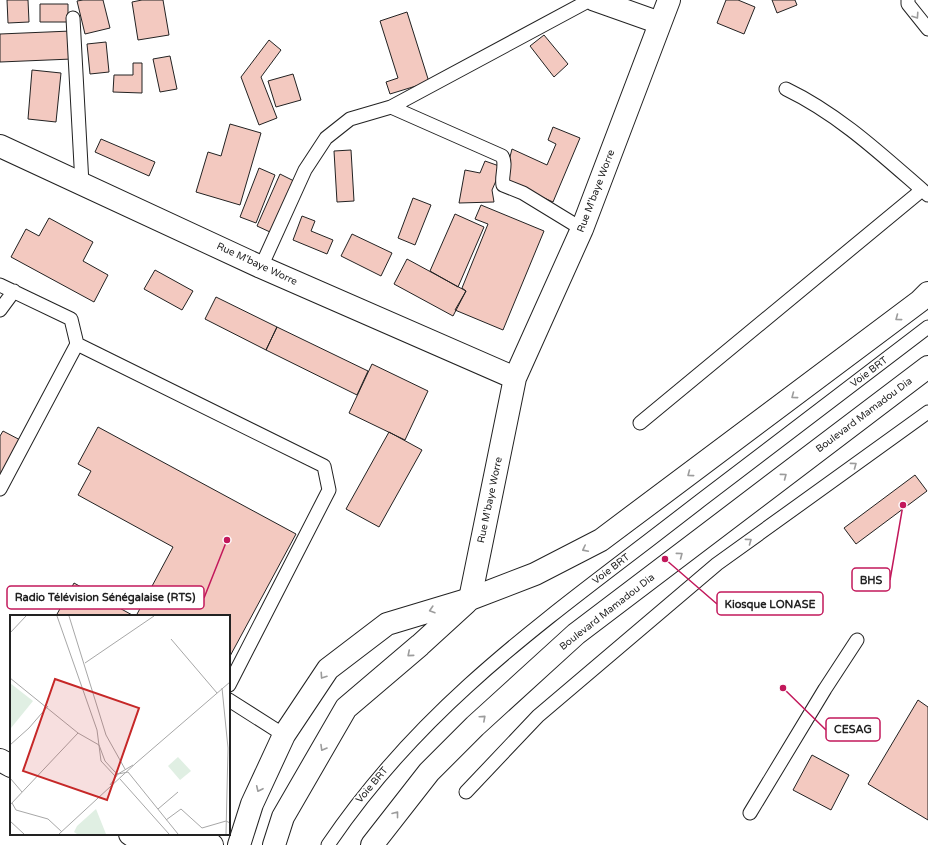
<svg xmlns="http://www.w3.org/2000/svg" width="928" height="845" font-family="'Varela Round',sans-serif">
<rect width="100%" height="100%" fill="#fff"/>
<path fill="#f3c9c0" stroke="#222" d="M7,0H28L29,22L8,23Z
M83,0H103L110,28L85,34L77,1Z
M142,0H163L169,35L138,40L132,2Z
M726,0H738L755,7L744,34L717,23Z
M772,0H795L797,5L777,13Z
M40,4H68V22H40Z
M407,12L429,82L390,94L386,82L398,78L380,21Z
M71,31L72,59L0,62V34Z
M544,35L568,64L554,77L530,46Z
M269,40L281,50L261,77L277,118L259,125L241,77Z
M106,42L109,72L90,74L87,44Z
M170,56L177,89L160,92L153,59Z
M133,63H142V93L113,92L114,75H133Z
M32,70L61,73L56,122L28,119Z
M293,74L301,100L276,107L268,81Z
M230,124L261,133L240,205L196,192L208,152L221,156Z
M553,127L580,138L553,202L504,180L512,149L547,165L556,144L548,140Z
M101,139L155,162L149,176L95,152Z
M351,150L354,201L337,202L334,151Z
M485,161L502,167L492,190L494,202L459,203L465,170L480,173Z
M259,168L275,175L256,223L240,217Z
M280,174L294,181L270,232L257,226Z
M413,198L431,205L415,245L398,238Z
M481,205L544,231L503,330L455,310L466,291L462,288L488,224L475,219Z
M455,214L484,227L458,287L430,271Z
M302,216L315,221L311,231L333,240L327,254L293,240Z
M49,218L93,242L83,261L108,275L94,302L11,257L26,229L39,236Z
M352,234L392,253L381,276L341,256Z
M407,259L466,291L453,316L394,284Z
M155,270L193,291L182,310L144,289Z
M216,297L277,327L266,350L205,319Z
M277,327L368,371L357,395L266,350Z
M372,364L428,391L405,440L349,413Z
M98,427L296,534L229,658V616H136L173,547L78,495L91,471L78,464Z
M3,431L24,442L0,487V436Z
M389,432L422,450L379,527L346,509Z
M915,475L927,491L856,544L844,528Z
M74,583L134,616H56Z
M918,700L928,707V820L868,784Z
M812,755L849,775L831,810L793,790Z"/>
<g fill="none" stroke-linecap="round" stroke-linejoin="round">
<g stroke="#222" stroke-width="15">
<path id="lane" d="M908,0V4L928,29
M73,18L82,184
M786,89C840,115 883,156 928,195
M391,107L502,156C507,164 501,176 503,185L523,193L582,229
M261,267L305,170L326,138L350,119L391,107L590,0
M0,285L71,319L77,344L0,489
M0,310L14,291
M77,344L324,466L329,490L229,685
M640,423L922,190
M229,700L284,735
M466,792L538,716L717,564L928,412
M750,813L825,689L857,640
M328,845C415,716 526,634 648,541C741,469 835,398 928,327"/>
</g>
<g stroke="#222" stroke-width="24">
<path id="street" d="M595,0L660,23
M0,146L261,267L515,378
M470,599L515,378L582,229L669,0"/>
</g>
<g stroke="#222" stroke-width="24">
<path id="secondary" d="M0,760L11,766
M130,834L146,845
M154,834L212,845
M239,845L252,804L284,735L328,669L387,624L470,599L535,574L601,540L920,301L928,293
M274,845L283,817L346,708L420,645L466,603
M372,845L429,772L475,726L576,634L928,367"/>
</g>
<use href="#lane" stroke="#fff" stroke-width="13"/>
<use href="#street" stroke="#fff" stroke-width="22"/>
<use href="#secondary" stroke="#fff" stroke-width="22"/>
</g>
<defs><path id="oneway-chevron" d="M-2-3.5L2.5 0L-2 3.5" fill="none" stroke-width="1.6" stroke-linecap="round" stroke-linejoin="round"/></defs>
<g stroke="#9c9c9c">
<use href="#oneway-chevron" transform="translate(916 16) rotate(56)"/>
<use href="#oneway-chevron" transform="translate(898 318) rotate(143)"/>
<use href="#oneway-chevron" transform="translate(794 396) rotate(143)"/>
<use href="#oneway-chevron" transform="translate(854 465) rotate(-36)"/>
<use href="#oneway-chevron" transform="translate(690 474) rotate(143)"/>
<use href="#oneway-chevron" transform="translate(784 476) rotate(-37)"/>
<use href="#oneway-chevron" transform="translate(749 541) rotate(-36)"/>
<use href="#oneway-chevron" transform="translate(585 549) rotate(153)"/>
<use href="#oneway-chevron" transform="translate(680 555) rotate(-37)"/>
<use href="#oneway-chevron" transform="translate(432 610) rotate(163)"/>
<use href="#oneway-chevron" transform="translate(410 654) rotate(140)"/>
<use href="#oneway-chevron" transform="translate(323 676) rotate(124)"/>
<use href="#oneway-chevron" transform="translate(483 718) rotate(-42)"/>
<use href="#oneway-chevron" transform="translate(323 748) rotate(120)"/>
<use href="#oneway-chevron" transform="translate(259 789) rotate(115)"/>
<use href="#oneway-chevron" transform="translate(396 814) rotate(-52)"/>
</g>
<g text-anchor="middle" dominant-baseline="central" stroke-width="3" stroke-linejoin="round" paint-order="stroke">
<g font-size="10" fill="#222" stroke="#fff">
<text transform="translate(596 191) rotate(-69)">Rue M'baye Worre</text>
<text transform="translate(257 264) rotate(25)">Rue M'baye Worre</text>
<text transform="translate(869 372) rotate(-37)">Voie BRT</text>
<text transform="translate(864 415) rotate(-37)">Boulevard Mamadou Dia</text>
<text transform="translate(490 500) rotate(-78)">Rue M'baye Worre</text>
<text transform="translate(611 569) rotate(-37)">Voie BRT</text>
<text transform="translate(607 612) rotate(-38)">Boulevard Mamadou Dia</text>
<text transform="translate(372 785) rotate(-50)">Voie BRT</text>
</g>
</g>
<g transform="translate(10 615)">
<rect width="220" height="220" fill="#fff"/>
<path d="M0,68L23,86L1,113L0,112ZM168,142L181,156L170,165L158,151ZM86,194L96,219H67L64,217L67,211Z" fill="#e0efe3"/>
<path fill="none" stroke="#a7a7a7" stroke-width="1" d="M47,1L87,115L91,146L105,161M59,1L96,120L115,154M0,18L16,1M161,24L207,78M75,48L144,1M0,63L68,118L89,130M212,73L218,133L216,219M0,130L19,113L38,91M89,130L95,146L104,156L108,159L118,157L168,219M0,163L12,177M110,164L159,219M100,170L108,159L123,150M2,188L6,195L38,204L52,217M0,190L68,118M148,194L168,177M156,205L171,194L192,213L216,206L220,208M0,206L14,219M49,219L126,148L220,67"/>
<path fill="#c62828" fill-opacity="0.15" stroke="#c62828" stroke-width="2" d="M45,64L129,93L97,185L13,156Z"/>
<rect width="220" height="220" fill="none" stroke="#222" stroke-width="2"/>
</g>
<path fill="none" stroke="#c2185b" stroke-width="1.5" d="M903 505L890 580M227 540L204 598M665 559L717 604M783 688L826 730"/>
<g fill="#c2185b" stroke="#fff" stroke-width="1.5">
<circle cx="903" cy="505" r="4"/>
<circle cx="227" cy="540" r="4"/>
<circle cx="665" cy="559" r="4"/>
<circle cx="783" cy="688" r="4"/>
</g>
<g fill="#fff" stroke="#c2185b" stroke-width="1.5">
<rect x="852" y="568" width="38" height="23" rx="4"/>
<rect x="7" y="586" width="197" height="23" rx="4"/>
<rect x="717" y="592" width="106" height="23" rx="4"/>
<rect x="826" y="718" width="54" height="23" rx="4"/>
</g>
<g font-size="11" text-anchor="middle" font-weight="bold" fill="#222">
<text x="871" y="584">BHS</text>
<text x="105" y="601">Radio Télévision Sénégalaise (RTS)</text>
<text x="770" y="608">Kiosque LONASE</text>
<text x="853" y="733">CESAG</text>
</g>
</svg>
